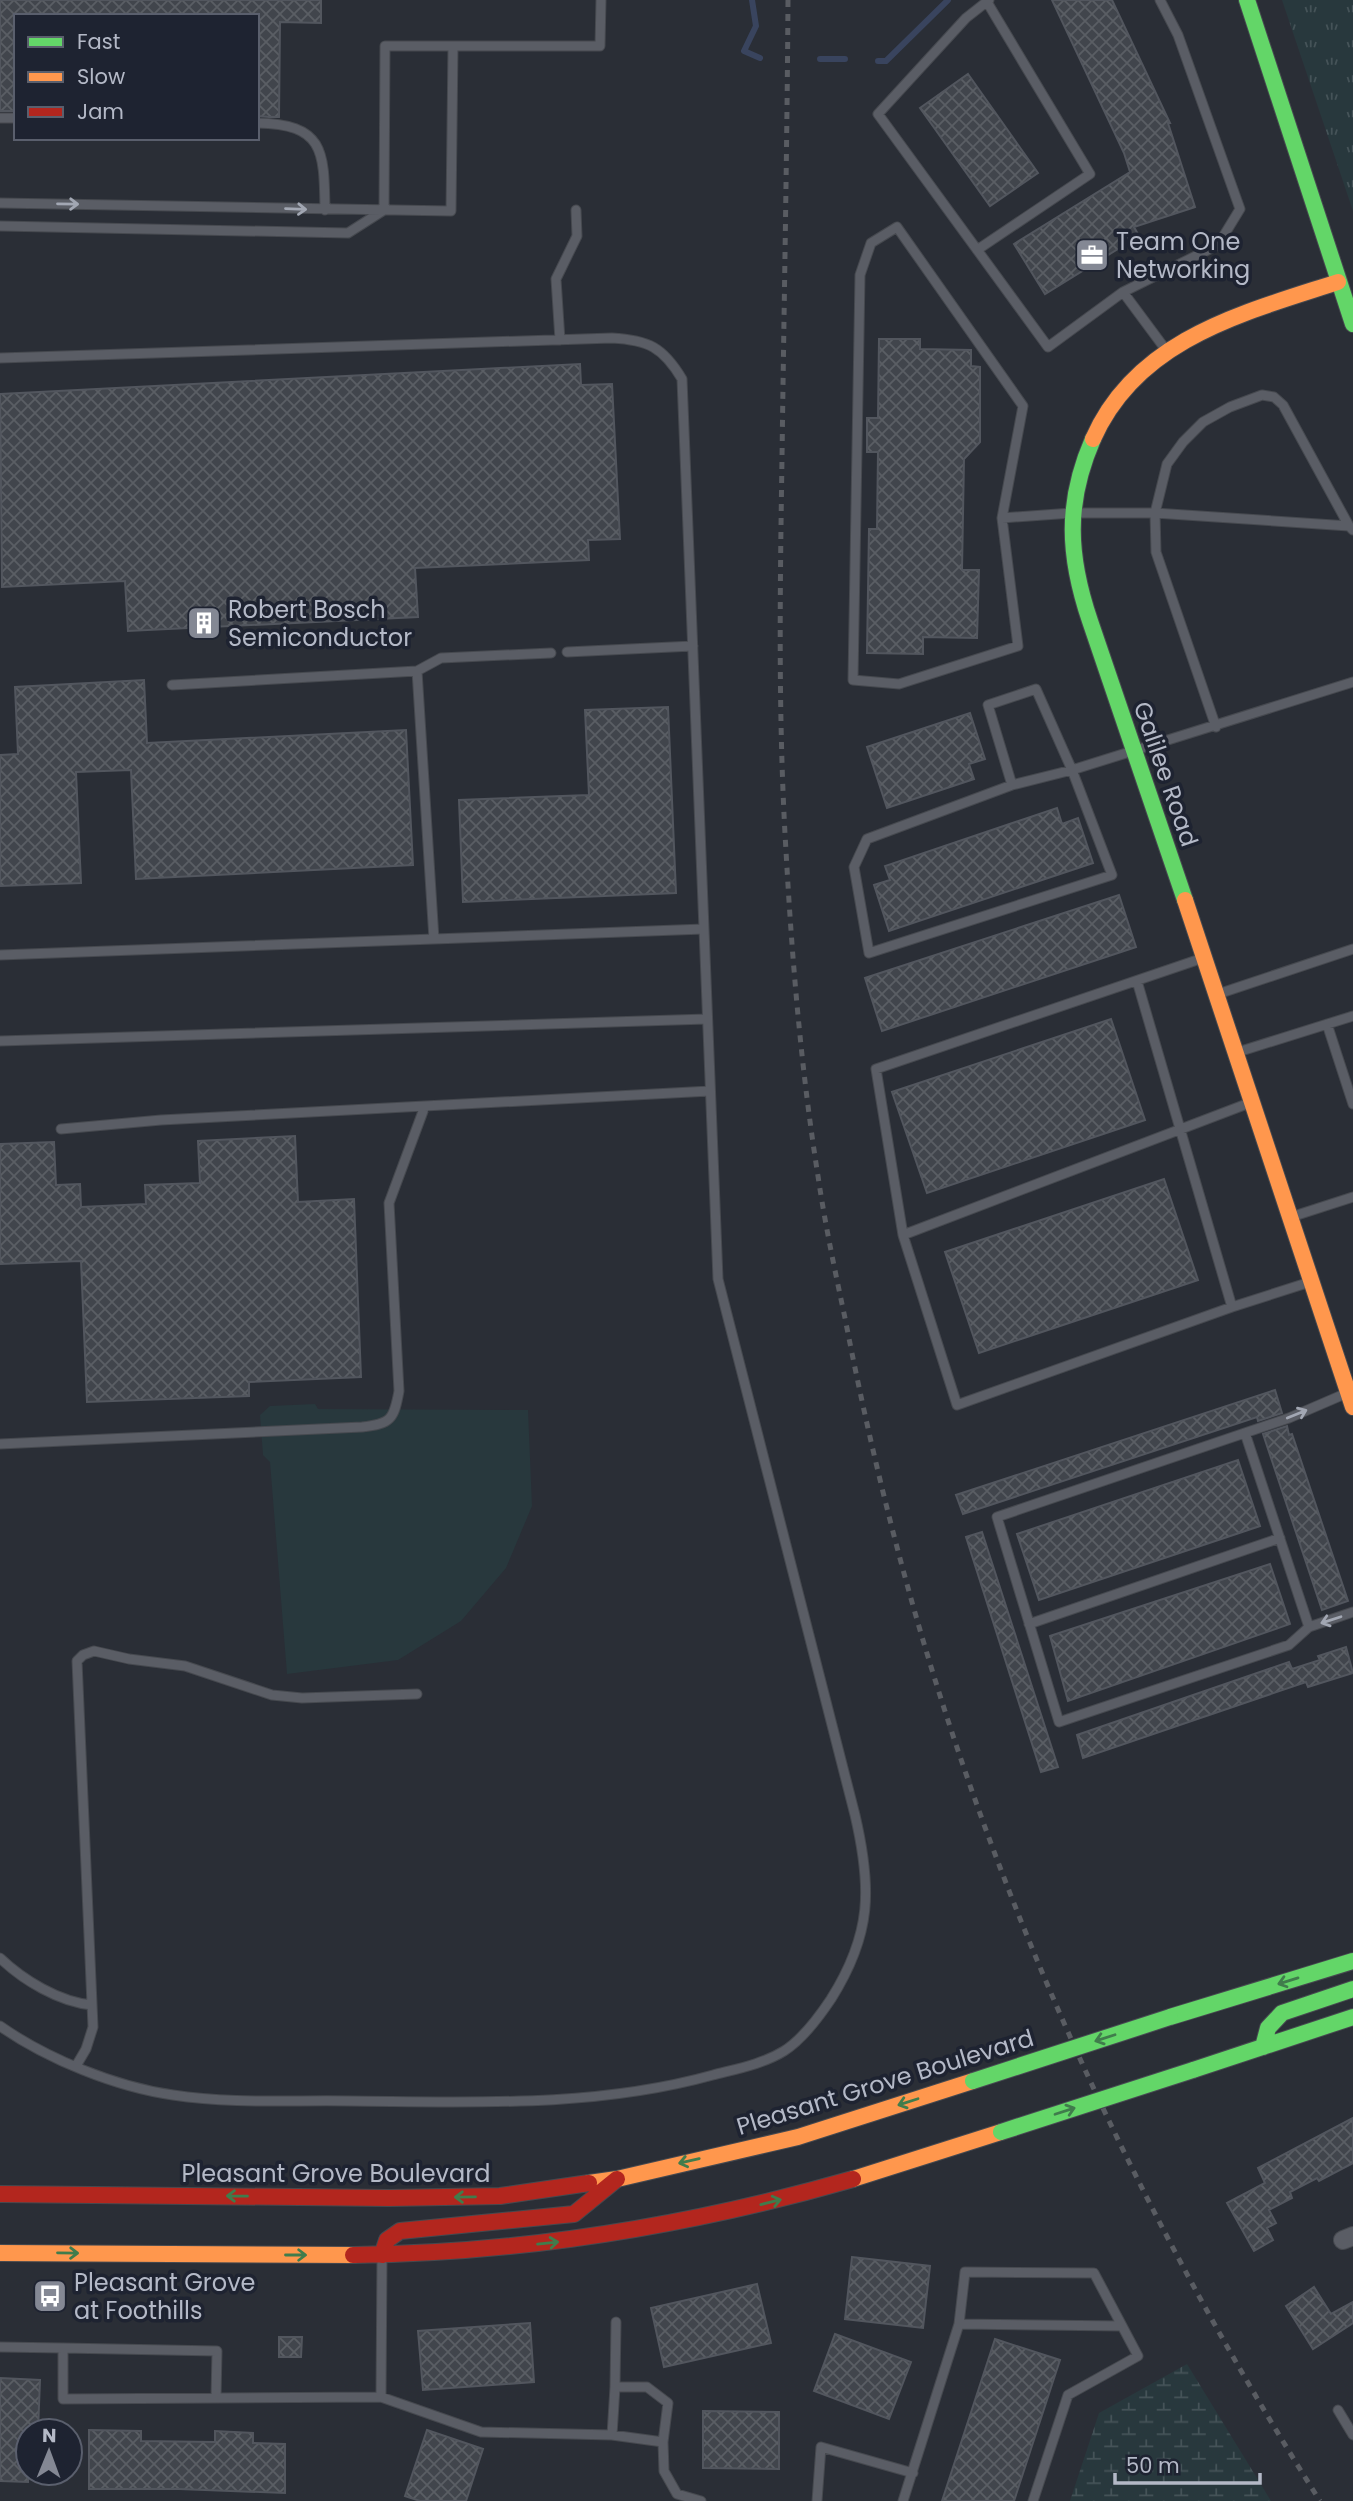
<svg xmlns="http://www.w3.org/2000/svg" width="1353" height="2501" font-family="Poppins,sans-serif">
<defs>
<pattern id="grass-tufts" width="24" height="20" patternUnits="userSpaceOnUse" patternTransform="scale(1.75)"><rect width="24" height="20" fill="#28383d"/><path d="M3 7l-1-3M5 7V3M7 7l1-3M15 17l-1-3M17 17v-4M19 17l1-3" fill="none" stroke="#455358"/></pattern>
<pattern id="wetland-marsh" width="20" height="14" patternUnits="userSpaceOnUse" patternTransform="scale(1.75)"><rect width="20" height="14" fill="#28383d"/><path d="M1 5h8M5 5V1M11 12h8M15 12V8" fill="none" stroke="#455358"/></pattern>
<pattern id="building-cross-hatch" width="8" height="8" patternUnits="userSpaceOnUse" patternTransform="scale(1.75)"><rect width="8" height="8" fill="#41454c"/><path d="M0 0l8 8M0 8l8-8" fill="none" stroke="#5a5e64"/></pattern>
</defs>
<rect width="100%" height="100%" fill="#2a2e36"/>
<path fill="url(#grass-tufts)" d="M1282,0H1353V211Z"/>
<path fill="url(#wetland-marsh)" d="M1187,2364L1271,2501H1070L1099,2413Z"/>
<path fill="#28383d" d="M315,1404L318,1409L528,1410L532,1506L506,1568L461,1621L398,1660L287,1674L270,1462L263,1455L260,1415L270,1406Z"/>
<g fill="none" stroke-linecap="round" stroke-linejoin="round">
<path stroke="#39445e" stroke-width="6" d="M752,0L756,26L744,51L760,58
M820,59H845
M878,61H886L948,0"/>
</g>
<path fill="url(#building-cross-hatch)" stroke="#52565e" stroke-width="2" d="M0,0H321V23L280,22L279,117H269L257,116V16H16V111H0Z
M1052,0H1112L1170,123H1168L1195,207L1134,227L1139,236L1045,294L1014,244L1130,172L1124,153Z
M968,74L1038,173L990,206L920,108Z
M879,339H920V349L971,350V366L980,367V442L964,459L962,570H979L977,638L923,637V654L867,653L869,529H877L878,452H867V418H878Z
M580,364L581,385L612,384L620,539L588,540L589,560L415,568L418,617L128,631L125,581L2,587L0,394Z
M144,680L147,743L406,730L413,865L136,879L131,770L76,772L81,883L0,886V755L18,754L15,687Z
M668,707L676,893L463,902L459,800L589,795L585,710Z
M970,713L985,759L969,764L974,779L887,808L867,747Z
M1057,808L1062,824L1078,818L1093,863L889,931L874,885L890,880L885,866Z
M1119,895L1136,947L882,1031L865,978Z
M1111,1019L1145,1120L927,1193L892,1092Z
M295,1136L298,1202L354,1199L361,1377L249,1382V1396L87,1402L81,1261L0,1264V1144L54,1142L56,1185L80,1184L81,1207L146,1204L145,1185L200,1183L198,1141Z
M1164,1179L1198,1280L979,1353L945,1252Z
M1275,1390L1282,1413L1258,1421L1257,1417L963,1514L956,1495Z
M1287,1426L1289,1435L1292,1434L1348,1601L1322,1610L1263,1434Z
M1238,1460L1260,1526L1039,1600L1017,1534Z
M982,1532L1058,1767L1041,1772L966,1537Z
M1270,1564L1290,1624L1068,1701L1050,1636Z
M1346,1647L1353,1673L1308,1687L1306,1682L1083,1758L1077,1735L1289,1662L1292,1669L1320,1660L1318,1656Z
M1353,2118V2163L1319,2181L1317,2178L1290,2192L1292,2198L1269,2210L1276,2223L1267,2228L1273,2240L1254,2251L1227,2203L1265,2183L1258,2168Z
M852,2257L930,2266L923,2328L845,2319Z
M757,2284L771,2343L664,2367L651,2308Z
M1314,2287L1331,2314L1353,2302V2323L1313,2349L1286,2306Z
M530,2323L534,2382L423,2390L418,2331Z
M835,2334L911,2362L889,2419L814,2391Z
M279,2337H302L301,2357H279Z
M995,2339L1060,2360L1014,2501H942Z
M0,2378L40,2380L38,2431H28V2482L0,2481Z
M703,2411L779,2412V2469L703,2468Z
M89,2430L141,2431V2441L215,2442V2431L253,2433V2443L285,2444V2493L179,2489H89Z
M427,2430L483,2449L466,2501H420L405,2496Z"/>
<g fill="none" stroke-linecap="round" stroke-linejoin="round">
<g stroke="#46494f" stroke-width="11">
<path id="lane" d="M989,0L966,18L878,114L1048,347L1123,292L1218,245L1240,209L1178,35L1160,0
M0,118H16
M257,123C325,124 324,152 325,210
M0,203L451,211L453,46
M0,226L348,233L384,210L385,46H600L601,0
M977,250L1090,174L987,2
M1123,292L1166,350
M560,340L556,279L577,236L576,210
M0,358L612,338C648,340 663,347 682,379L718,1279L855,1815C872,1888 872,1934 831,1999C819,2017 803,2039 784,2051C763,2064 736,2069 713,2075C594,2108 472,2102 350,2101C292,2100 231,2104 173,2095C116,2087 47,2059 0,2026
M1002,518L1018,646L899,684L853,680L860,275L871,243L897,227L1023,406L1002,518L1072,513H1155L1349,526L1353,530
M567,652L693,646
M417,671L441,658L551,653
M172,685L417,671L434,939
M1216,727L1156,552L1155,513L1167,464L1183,442L1203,422L1230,407L1262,395L1274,397L1283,405L1349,526
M1012,785L988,705L1036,689L1072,770L1112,875L869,953L854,867L867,839L1012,785L1072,770L1353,682
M0,955L704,929
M1203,958L876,1069L903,1235L1252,1102
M1137,981L1232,1307L1310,1282
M1218,994L1353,949
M1327,1024L1353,1104
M0,1041L707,1019
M1238,1052L1353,1016
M61,1129L161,1120L710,1091
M1291,1217L1353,1197
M903,1235L957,1405L1232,1307
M1347,1393L1289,1418L997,1517L1059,1722L1289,1645L1309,1627L1353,1612
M1245,1433L1309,1627
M0,1444L362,1427C391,1424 394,1419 399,1391L389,1203L425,1106
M1029,1624L1280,1538
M0,1958C23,1980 59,2002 92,2005
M76,2066L86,2049L93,2027L77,1661L83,1655L94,1651L129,1659L185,1666L272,1695L302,1698L417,1694
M959,2324L1122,2326
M0,2347L63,2348V2399L381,2397L481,2432L612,2435L663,2442L664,2471L677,2494L701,2501
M63,2348L217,2351L216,2398
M615,2387L616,2322
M381,2397L382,2257
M1338,2410L1353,2435
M612,2435L615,2387H647L668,2403L663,2442
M817,2501L821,2447L913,2473
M903,2501L959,2324L965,2272L1094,2273L1138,2356L1068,2395L1033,2501"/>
</g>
<g stroke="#46494f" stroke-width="20">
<path id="street" d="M1343,2240L1353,2236"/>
</g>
<g stroke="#46494f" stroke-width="18">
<path id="fast" d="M1247,0L1353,324
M1093,439C1065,503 1068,556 1090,621L1185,900
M1170,2017L1353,1961
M1263,2047L1268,2028L1282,2013L1353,1989
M1193,2070L1353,2017"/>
</g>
<g stroke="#46494f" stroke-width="18">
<path id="slow" d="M1093,439C1137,339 1243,313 1338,282
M1185,900L1353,1407
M853,2179L1001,2132
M589,2183L617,2179L798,2137L973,2081
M0,2253L353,2255"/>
</g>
<g stroke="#46494f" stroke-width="18">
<path id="jam" d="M0,2194L389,2198L500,2196L589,2183
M353,2255C523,2253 689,2226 853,2179
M382,2255L387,2240L400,2231L574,2214L617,2179"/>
</g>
<use href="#lane" stroke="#5a5d65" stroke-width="9"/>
<use href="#street" stroke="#5a5d65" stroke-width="18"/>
<use href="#fast" stroke="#63d668" stroke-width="16"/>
<use href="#slow" stroke="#ff974d" stroke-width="16"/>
<use href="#jam" stroke="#b3261e" stroke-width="16"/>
<path stroke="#595c62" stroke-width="5" stroke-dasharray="7 7" stroke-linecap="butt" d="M788,0C787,153 784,305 782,458C780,589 778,720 786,851C792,959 801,1069 818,1176C825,1224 835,1271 845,1318C869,1442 899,1565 937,1686C1027,1973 1159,2247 1320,2501"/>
<g stroke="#484b53" stroke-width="18" stroke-linecap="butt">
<path id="fast-bridge" d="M973,2081L1170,2017
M1001,2132L1193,2070"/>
</g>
<use href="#fast-bridge" stroke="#63d668" stroke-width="16"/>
</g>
<defs><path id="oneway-shaft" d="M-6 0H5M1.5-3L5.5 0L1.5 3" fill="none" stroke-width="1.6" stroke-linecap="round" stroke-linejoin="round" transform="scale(1.75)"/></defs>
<g stroke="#a2a7b3">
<use href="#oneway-shaft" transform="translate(68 204) rotate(1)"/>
<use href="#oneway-shaft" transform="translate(296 209) rotate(2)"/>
<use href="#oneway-shaft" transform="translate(1297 1414) rotate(-22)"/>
<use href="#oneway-shaft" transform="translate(1331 1620) rotate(162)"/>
</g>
<g stroke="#407c4c">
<use href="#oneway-shaft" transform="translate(1288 1981) rotate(163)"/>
<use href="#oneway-shaft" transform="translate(1105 2038) rotate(162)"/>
<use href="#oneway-shaft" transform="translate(908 2102) rotate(162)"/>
<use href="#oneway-shaft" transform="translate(1065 2111) rotate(-18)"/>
<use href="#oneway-shaft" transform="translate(689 2161) rotate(167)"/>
<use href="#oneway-shaft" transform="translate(237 2196) rotate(-179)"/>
<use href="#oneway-shaft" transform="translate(465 2197) rotate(179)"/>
<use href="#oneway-shaft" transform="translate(771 2202) rotate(-14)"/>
<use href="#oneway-shaft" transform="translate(548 2243) rotate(-6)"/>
<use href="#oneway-shaft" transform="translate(68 2253) rotate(1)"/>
<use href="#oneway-shaft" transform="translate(296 2255)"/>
</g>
<defs>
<g id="office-square" transform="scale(1.75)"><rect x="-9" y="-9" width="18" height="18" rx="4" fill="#848894" stroke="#1e2331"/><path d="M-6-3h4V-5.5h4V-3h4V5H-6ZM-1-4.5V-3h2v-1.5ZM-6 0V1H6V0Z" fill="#fff"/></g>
<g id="building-square" transform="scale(1.75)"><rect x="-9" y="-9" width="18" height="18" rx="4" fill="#848894" stroke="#1e2331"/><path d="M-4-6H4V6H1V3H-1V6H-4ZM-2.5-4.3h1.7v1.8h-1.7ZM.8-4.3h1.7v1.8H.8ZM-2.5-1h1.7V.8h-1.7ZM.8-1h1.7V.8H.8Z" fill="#fff"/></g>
<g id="bus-square" transform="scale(1.75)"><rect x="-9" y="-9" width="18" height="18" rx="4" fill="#848894" stroke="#1e2331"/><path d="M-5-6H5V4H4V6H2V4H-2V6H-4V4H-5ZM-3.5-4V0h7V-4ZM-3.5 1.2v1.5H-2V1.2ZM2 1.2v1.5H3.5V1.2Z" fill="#fff"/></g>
</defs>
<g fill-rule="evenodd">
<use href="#office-square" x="1092" y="255"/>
<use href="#building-square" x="204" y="623"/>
<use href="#bus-square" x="50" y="2296"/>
</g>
<g text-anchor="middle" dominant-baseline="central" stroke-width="7" stroke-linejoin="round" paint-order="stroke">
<g font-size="24" fill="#b4b9c7" stroke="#1e2331" text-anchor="start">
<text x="1116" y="241">Team One<tspan x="1116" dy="28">Networking</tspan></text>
<text x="228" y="609">Robert Bosch<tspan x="228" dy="28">Semiconductor</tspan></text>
<text x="74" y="2282">Pleasant Grove<tspan x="74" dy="28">at Foothills</tspan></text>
</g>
<g font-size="24" fill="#b4b9c7" stroke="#1e2331">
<text transform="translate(1166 774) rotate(71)">Galilee Road</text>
<text transform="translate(885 2082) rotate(-17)">Pleasant Grove Boulevard</text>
<text x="336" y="2173">Pleasant Grove Boulevard</text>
</g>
</g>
<rect x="14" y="14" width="245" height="126" fill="#1e2331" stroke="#5a5f6d" stroke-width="2"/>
<rect x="28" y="37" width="35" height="10" fill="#63d668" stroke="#5a5f6d" stroke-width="2"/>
<text x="77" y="49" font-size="21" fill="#b4b9c7">Fast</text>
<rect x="28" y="72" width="35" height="10" fill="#ff974d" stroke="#5a5f6d" stroke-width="2"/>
<text x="77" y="84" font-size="21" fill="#b4b9c7">Slow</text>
<rect x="28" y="107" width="35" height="10" fill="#b3261e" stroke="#5a5f6d" stroke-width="2"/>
<text x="77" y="119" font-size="21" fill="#b4b9c7">Jam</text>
<g transform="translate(49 2452) rotate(1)"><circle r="33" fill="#1e2331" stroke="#5a5f6d" stroke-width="2"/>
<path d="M0-5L12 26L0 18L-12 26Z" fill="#848894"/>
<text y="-10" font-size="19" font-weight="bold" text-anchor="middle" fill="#b4b9c7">N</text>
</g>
<path d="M1115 2473v10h145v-10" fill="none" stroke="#b4b9c7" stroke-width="3.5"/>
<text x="1126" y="2473" font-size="21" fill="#b4b9c7" stroke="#1e2331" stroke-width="5" paint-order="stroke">50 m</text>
</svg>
